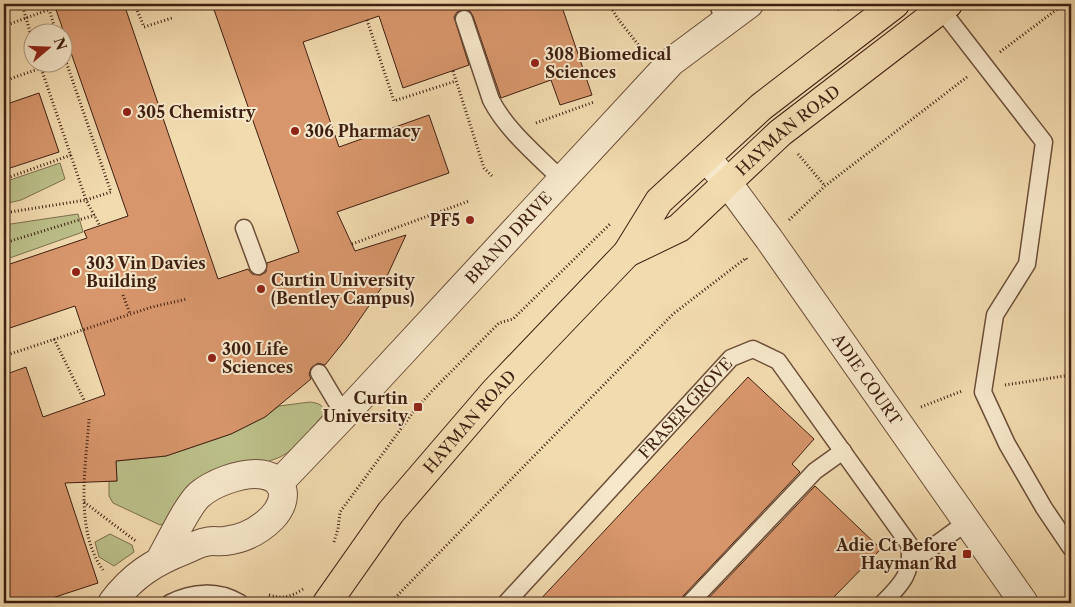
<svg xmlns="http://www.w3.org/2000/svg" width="1075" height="607" font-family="'Libre Caslon Text',serif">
<rect width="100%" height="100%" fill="#f2dbaf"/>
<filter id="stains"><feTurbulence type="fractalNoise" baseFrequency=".004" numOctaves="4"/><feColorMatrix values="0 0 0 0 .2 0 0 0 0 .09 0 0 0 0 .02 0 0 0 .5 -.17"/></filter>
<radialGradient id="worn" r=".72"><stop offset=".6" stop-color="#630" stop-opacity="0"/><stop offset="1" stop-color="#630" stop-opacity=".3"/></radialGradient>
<path fill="#bcc08a" stroke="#7e704e" d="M60,163L65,179L21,200L4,204V182Z
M78,214L83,232L4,260V225Z
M310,402C318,403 326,405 323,415C312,427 296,449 282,456C259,468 201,472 187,487C179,497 175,509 170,521L160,525L113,503L109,496V481H117L116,461L166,456L231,434L265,417L279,406Z
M110,534L132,545L134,552L114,566L99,557L95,542Z"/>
<path fill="#d8966c" stroke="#3f1f11" d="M54,4H124L218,279L248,269L252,274L261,275L266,272L267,263L299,252L212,4H561L592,95L560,105L551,80L501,98L473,16L470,11L466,9L457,12L454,17L469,65L403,88L379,16L303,42L339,147L429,115L449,173L337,212L355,251L406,235L382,287L346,339L325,365L318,363L311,368L309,374L311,379L265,417L231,434L166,456L116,461L117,481L65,483L98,583L37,603H4V375L26,367L43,417L105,395L75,306L4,330V266L87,238L84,231L128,216Z
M39,93L59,152L4,170V105Z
M748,377L814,439L792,464L800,472L683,596L680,603H537Z
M815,486L881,549L828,603H704Z"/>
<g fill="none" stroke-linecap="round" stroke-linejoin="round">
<g stroke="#6c4e38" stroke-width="19">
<g id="lane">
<path d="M718,4L724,22"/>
<path d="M937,4L1044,142L1027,264L995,315L983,392L1007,444L1044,508L1071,548"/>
<path d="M464,19L491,100C507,131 538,156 562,180"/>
<path d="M244,228L258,266"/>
<path d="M319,373L344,415"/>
<path d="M911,555L923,554L967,522"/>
<path d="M170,603C193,591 218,590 240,603"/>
<path id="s1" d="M506,603L731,358L753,349L778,361L909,544C914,572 901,585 883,603"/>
<path d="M690,603L815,471L843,451"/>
</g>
</g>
<g stroke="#6c4e38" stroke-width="30">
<g id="street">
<path id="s2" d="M706,158L727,182L769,239L1024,603"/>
<path id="s3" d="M279,483L344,415L671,62L749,4"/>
<path d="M112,603C132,576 154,562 185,550C192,547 199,543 206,542C212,540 219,542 225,541C243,539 259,531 272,518C291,498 285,475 256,474C238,474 213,483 199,495C187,506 170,543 160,560"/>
</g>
</g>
<g stroke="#3f1f11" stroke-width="30">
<g id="primary">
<path id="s4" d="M627,253L679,228L780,133L948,4"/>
<path id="s5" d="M327,603L391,512L495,391L627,253L659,201L761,107L895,4"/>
</g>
</g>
<path stroke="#3f1f11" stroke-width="3" stroke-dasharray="1 2.5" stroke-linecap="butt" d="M22,4L32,39
M139,4L135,5L144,27L172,18
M609,4L618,19L644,52
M834,4L841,12
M49,9L56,32
M126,9L135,5
M367,20L394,101L456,81
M4,26L56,7
M62,50L111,192L86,200L100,226
M1000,52L1064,4
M453,71L484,168L493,177
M4,81L41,68
M536,123L594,102
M798,154L825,186
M4,179L71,155
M4,213L86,200L39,62
M789,220L825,186L967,77
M4,243L95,215
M352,244L469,201
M123,295L130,314
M54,339L85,402
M4,356L152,307L187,299
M1005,385L1071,375
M921,407L962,391
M89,419C86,465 74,530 103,570
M84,502L137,542
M334,542L338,529L340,512L414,411L432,391L499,323L513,319L610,224
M269,595C283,599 291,597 303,589
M390,603L673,314L746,258L747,260"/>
<use href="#lane" stroke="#f7e8cb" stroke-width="16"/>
<use href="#street" stroke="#f7e8cb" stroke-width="28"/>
<use href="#primary" stroke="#f2dbaf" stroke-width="28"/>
</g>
<g fill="#8f2418" stroke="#f7e8cb" stroke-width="2">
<circle cx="535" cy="63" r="5"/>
<circle cx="127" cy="112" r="5"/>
<circle cx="295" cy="131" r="5"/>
<circle cx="470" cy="220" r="5"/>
<circle cx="76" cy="272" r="5"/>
<circle cx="261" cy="289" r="5"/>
<circle cx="212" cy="358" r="5"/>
<rect x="413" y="402" width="10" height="10" rx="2.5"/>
<rect x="962" y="549" width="10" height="10" rx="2.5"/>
</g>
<g text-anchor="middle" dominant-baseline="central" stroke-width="4" stroke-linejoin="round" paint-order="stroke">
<g font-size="16" font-weight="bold" fill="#3f1f11" stroke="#f7e8cb" text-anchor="start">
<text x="545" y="54">308 Biomedical<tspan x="545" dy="18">Sciences</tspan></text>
<text x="137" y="112">305 Chemistry</text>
<text x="305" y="131">306 Pharmacy</text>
<text x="460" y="220" text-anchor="end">PF5</text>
<text x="86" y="263">303 Vin Davies<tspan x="86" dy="18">Building</tspan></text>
<text x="271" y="280">Curtin University<tspan x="271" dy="18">(Bentley Campus)</tspan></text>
<text x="222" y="349">300 Life<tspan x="222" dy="18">Sciences</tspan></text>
<text x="408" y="398" text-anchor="end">Curtin<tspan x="408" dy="18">University</tspan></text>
<text x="957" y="545" text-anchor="end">Adie Ct Before<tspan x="957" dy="18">Hayman Rd</tspan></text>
</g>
<g font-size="16" fill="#3f1f11" stroke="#f7e8cb">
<text stroke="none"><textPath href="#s4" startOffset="204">HAYMAN ROAD</textPath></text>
<text stroke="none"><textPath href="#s3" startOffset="336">BRAND DRIVE</textPath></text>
<text stroke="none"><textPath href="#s2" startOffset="274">ADIE COURT</textPath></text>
<text stroke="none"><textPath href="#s1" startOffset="265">FRASER GROVE</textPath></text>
<text stroke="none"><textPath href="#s5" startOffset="231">HAYMAN ROAD</textPath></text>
</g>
</g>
<rect width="1075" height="607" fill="none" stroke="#f2dbaf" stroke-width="20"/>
<rect x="5" y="5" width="1065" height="597" fill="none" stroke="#3f1f11" stroke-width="2.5"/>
<rect x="10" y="10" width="1055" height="587" fill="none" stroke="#3f1f11"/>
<g transform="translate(48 48) rotate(71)"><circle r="24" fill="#f7e8cb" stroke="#ad9881"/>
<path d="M0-4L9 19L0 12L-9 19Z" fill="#8f2418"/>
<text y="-8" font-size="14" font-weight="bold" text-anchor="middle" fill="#3f1f11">N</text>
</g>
<rect width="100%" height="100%" filter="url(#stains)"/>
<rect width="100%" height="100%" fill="url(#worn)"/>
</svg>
